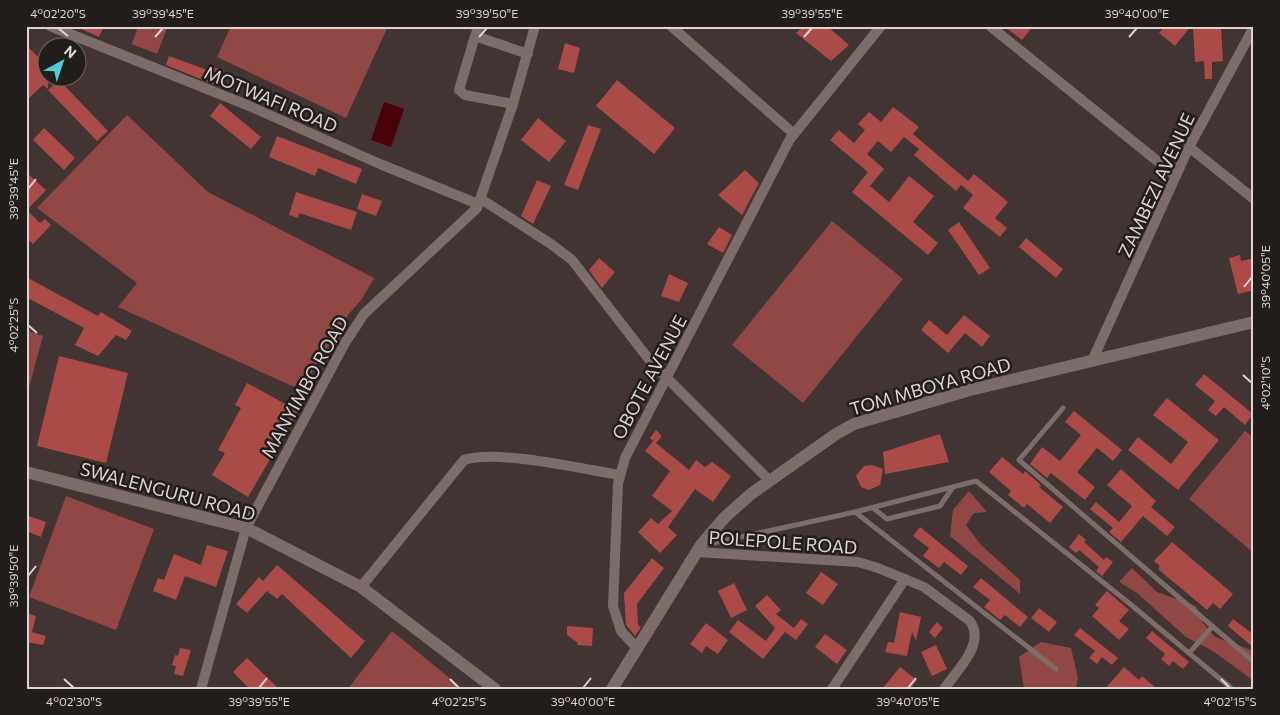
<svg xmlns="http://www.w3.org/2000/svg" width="1280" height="715" font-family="Commissioner,sans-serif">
<rect width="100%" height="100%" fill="#413432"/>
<path fill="#914744" d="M138,26H168L157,54L132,44Z
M231,26H388L346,118L217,57Z
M127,115L208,192L374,278L362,299L348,315L301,390L118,307L137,283L37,208Z
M832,221L903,279L803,403L732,345Z
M26,330L43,336L26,398Z
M1245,431L1254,438V553L1189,499Z
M969,491L987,512L974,513L966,525L981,545L1020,580V594L950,536L953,510Z
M66,496L154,529L116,630L29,597Z
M1132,568L1157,592L1196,606L1203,623L1215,637L1254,651V681L1213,651L1186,637L1137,593L1119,582Z
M392,631L463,689H348Z
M1041,642L1071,648L1078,678L1076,689H1024L1019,657Z"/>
<path fill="#490207" d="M384,102L404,109L391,147L371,140Z"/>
<path fill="#aa4b47" d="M75,26H104L99,37Z
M804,26H827L849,45L831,61L796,33Z
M1004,26H1033L1022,40Z
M1165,26H1191L1175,46L1159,33Z
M1193,26L1221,27L1223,61L1212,62V79H1205L1204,61L1195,62Z
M565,43L580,48L574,73L558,69Z
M26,45L48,67V89L43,85L26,101Z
M169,56L207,70L208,66L224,70L220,87L166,65Z
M59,80L108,131L97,141L48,90Z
M617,80L675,128L654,154L596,106Z
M220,103L261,137L251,149L210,116Z
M893,107L919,127L913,134L968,181L974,174L1008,202L995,218L1007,228L1000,237L963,208L973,195L961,185L956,191L914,155L919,149L904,137L891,152L878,141L867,154L884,169L870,186L889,202L909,176L934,196L913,222L938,243L928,255L852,192L868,172L830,140L839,130L854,143L865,130L858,124L869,112L881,122Z
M538,118L566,141L549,162L521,140Z
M588,125L601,129L578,190L564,185Z
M44,128L75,158L64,170L33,140Z
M277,136L362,169L356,184L318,168L315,176L269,157Z
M745,170L759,183L742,215L718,195Z
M26,172L46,190L27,210L40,223L45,219L51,225L33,244L26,238Z
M537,180L551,186L533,224L521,216Z
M296,192L357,212L351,230L299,213L298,218L289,215Z
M362,194L382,201L376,216L357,209Z
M959,222L990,268L979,275L948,230Z
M719,227L732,235L723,253L707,244Z
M1026,238L1063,269L1056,278L1019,247Z
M1240,255L1241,261L1254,258V290L1238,294L1229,258Z
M599,258L615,272L602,288L589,270Z
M669,274L688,283L679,302L661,296Z
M26,277L98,316L101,312L132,331L126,340L116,335L98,356L75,345L84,328L26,297Z
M964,315L990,336L982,347L965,333L948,353L921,330L929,320L947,335Z
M59,356L128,373L106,463L37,446Z
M1204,374L1253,414L1245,425L1224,407L1216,416L1208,410L1215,401L1195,385Z
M247,383L298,411L248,497L212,475L225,453L218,450L241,408L235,405Z
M1167,398L1219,440L1178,490L1128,450L1138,437L1171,464L1188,442L1153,415Z
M1074,411L1122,450L1113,461L1097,448L1077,472L1095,487L1085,500L1051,473L1047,478L1030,464L1042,447L1060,461L1081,435L1065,422Z
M656,430L662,436L656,443L689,470L696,460L705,467L712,462L731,476L713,502L695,489L668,527L677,535L660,553L638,532L651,518L658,524L672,511L652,496L670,471L645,451L653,441L650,438Z
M940,434L949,462L885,474L883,452Z
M1002,457L1023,474L1025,471L1041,485L1039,487L1063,507L1050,523L1027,504L1024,508L1008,495L1011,491L989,472Z
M872,465L883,469L880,485L869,490L861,487L856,476L864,466Z
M1121,469L1156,501L1151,507L1175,527L1167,536L1143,516L1121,542L1109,532L1113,528L1090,509L1096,502L1119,522L1132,506L1107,485Z
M26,515L46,522L41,537L26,531Z
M920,527L968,566L961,575L944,562L939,568L923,556L929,548L913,536Z
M1079,534L1086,540L1084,542L1104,560L1106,557L1113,562L1102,576L1096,571L1099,567L1079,550L1076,553L1069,547Z
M1172,542L1233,594L1220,609L1213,603L1207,610L1158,569L1160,566L1154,561Z
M207,545L228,551L216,587L185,576L176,600L153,591L158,578L164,580L174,554L201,565Z
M652,558L664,568L637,604L638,625L641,627L635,636L626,625L624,593Z
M277,565L365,641L351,658L282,594L277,599L267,591L247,613L236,604L259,577L263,581Z
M821,572L838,584L823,605L806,593Z
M981,578L1028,617L1020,627L1005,615L1000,620L984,607L990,600L973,587Z
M734,583L747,610L731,618L718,591Z
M1107,591L1129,610L1119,621L1129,629L1119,640L1092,616L1099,608L1095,605Z
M767,595L781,610L776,614L794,628L801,619L808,624L796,640L785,632L763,659L729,632L738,620L766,641L775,628L755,606Z
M1039,608L1057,622L1049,632L1031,618Z
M900,612L921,617L916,641L912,632L907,656L885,652L888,642L894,643Z
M26,613L36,616L32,632L46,636L43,645L26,642Z
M1233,619L1254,635V648L1228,626Z
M937,622L943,628L935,638L929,632Z
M706,623L728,640L718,654L706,646L702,653L690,644Z
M567,626L593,628L592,646L577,645L578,643L567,635Z
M1080,628L1118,658L1112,665L1102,657L1097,664L1089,658L1095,651L1074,635Z
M1152,631L1189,662L1183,669L1173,661L1169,666L1161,659L1165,654L1146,638Z
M825,634L847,650L837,664L815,647Z
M936,645L947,669L932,676L921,652Z
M180,648L191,650L183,676L174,674L176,666L172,665L175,655L178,656Z
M247,658L279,689H250L233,672Z
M900,667L917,680L910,689H882Z
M1124,667L1139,680L1142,676L1157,689H1105Z"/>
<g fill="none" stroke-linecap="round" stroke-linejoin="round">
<path stroke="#7c6d6b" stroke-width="5" d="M1063,408L1019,460L1254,662
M873,508L887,519L940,506L953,487
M855,512L1056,669
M704,545L855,512L976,481L1129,603L1231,688
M1190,652L1213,626"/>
<path stroke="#7c6d6b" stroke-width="10" d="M50,26L247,105L380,164L478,204
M479,26L475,36L528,54
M671,26L794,134
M990,26L1176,176
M475,36L459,90L465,95L513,104
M1189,147L1254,199
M481,199L551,244L572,260L651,362L769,480
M1092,361L1189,147L1254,27
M697,552L858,562L878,568L924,587L970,621C986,644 957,670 944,689
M361,587L464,460C495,449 584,469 619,475
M638,649L621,631L613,606L618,484L625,458L790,139L881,26
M201,689L246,528L345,343L364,314L477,208L513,104L535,26
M832,689L905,579"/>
<path stroke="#7c6d6b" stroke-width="12" d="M26,472L246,528L361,587L495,689"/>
<path stroke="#7c6d6b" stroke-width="12" d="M612,689L701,545L725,517L751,494L836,434L854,424L970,390L1254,322"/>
</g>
<path fill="none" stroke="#ddd4d3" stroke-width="2" d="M58,28L68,36M155,37L163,28M479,37L487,28M804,37L812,28M1129,37L1137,28M28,189L36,179M1244,287L1252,277M28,325L37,333M1243,375L1252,383M28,576L36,566M64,679L74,688M450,679L459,688M1221,679L1230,688M259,688L267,678M583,688L591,678M908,688L916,678"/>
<g text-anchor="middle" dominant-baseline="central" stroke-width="5" stroke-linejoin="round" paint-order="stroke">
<g font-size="18" fill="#ddd4d3" stroke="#231d1c">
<text transform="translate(271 99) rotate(23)">MOTWAFI ROAD</text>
<text transform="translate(1156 185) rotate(-65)">ZAMBEZI AVENUE</text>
<text transform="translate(649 377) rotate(-62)">OBOTE AVENUE</text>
<text transform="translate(930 386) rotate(-16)">TOM MBOYA ROAD</text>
<text transform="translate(304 387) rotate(-61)">MANYIMBO ROAD</text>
<text transform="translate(168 491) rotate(15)">SWALENGURU ROAD</text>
<text transform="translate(783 542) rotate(4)">POLEPOLE ROAD</text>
</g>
</g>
<rect width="1280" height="715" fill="none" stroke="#231d1c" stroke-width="55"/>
<g transform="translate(62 62) rotate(40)"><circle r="24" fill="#231d1c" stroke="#6d6665"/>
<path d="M0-4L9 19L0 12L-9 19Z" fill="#52cbd8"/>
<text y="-8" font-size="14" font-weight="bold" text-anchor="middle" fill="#ddd4d3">N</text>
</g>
<rect x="28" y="28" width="1224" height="660" fill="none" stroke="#ddd4d3" stroke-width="2"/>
<g font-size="12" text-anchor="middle" fill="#ddd4d3">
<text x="58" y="18">4°02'20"S</text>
<text x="163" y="18">39°39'45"E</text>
<text x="487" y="18">39°39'50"E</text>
<text x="812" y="18">39°39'55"E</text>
<text x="1137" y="18">39°40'00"E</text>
<text transform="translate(14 189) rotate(-90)" y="4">39°39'45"E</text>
<text transform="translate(1266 277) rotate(-90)" y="4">39°40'05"E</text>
<text transform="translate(14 325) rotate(-90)" y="4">4°02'25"S</text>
<text transform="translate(1266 383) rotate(-90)" y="4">4°02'10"S</text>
<text transform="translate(14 576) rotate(-90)" y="4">39°39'50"E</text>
<text x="74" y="706">4°02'30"S</text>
<text x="259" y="706">39°39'55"E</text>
<text x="459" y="706">4°02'25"S</text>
<text x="583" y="706">39°40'00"E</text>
<text x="908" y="706">39°40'05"E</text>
<text x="1230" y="706">4°02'15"S</text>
</g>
</svg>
